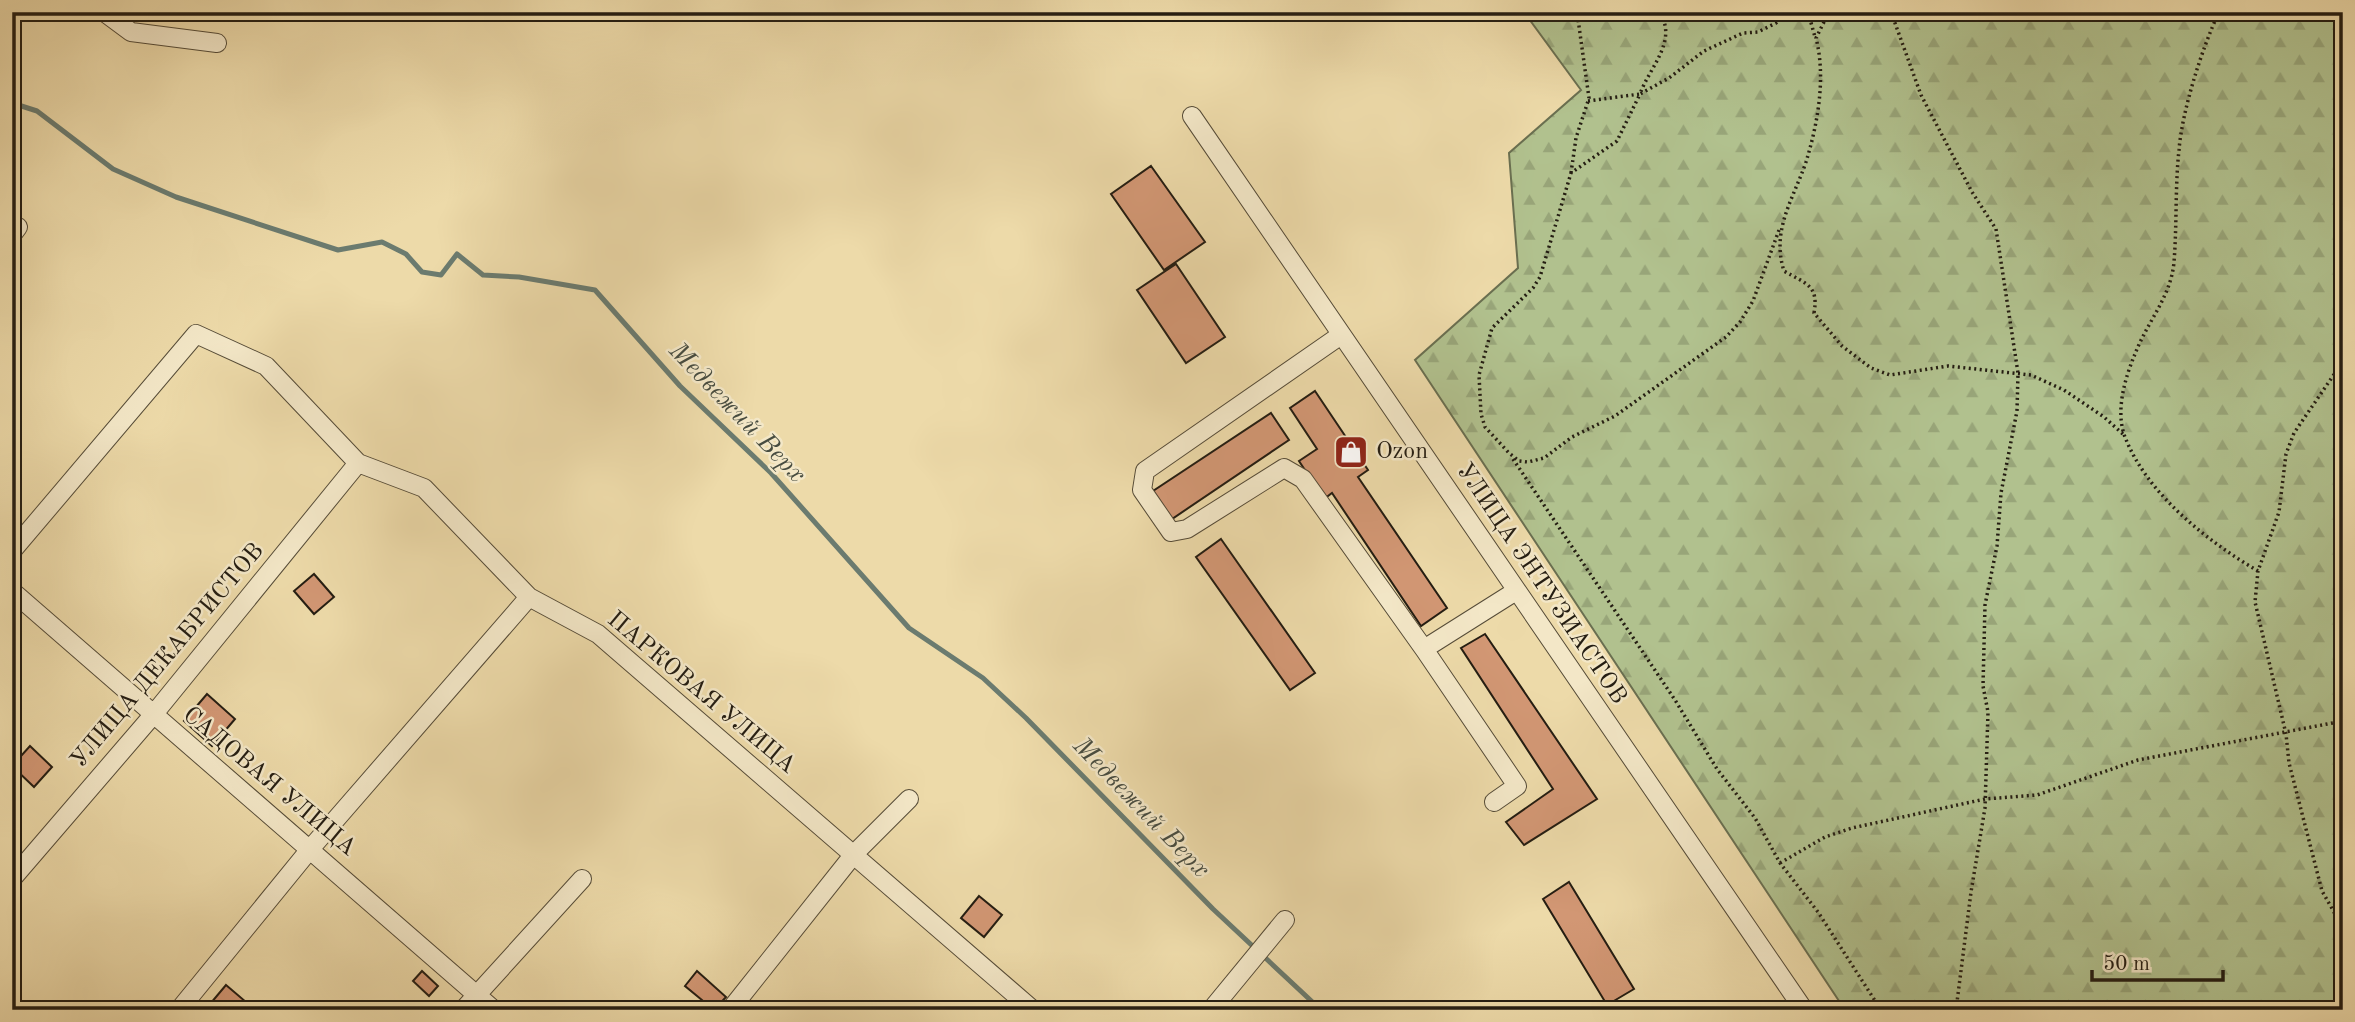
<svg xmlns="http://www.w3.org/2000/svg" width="2355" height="1022" font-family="'Old Standard TT',serif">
<defs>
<pattern id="forest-firs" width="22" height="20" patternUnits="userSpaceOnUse" patternTransform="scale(1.75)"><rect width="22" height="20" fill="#b1c18e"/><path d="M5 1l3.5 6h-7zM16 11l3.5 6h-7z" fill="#98a579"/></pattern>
</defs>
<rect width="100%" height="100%" fill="#eddaa9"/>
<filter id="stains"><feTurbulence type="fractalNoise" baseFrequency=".00286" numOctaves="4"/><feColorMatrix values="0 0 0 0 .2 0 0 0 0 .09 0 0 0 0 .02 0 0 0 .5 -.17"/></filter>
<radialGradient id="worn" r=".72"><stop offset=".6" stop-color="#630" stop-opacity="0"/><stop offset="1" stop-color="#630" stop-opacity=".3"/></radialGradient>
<path fill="url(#forest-firs)" stroke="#6a6f50" stroke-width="2" d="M1524,12H2343V1010H1845L1415,360L1518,268L1509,153L1581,90Z"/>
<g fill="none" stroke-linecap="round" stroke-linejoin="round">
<path stroke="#6b7b6f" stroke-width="5" d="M12,103L37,111L113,169L176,197L338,250L382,242L406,254L422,272L441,275L457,254L483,275L519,277L595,290L680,386L771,473L909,628L983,678L1026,718L1213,909L1321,1010"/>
</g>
<path fill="#d29774" stroke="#241d12" stroke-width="2" d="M1151,166L1205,242L1164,270L1111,194Z
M1176,264L1225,337L1186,363L1137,290Z
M1315,391L1368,470L1358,477L1447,608L1421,626L1332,493L1324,499L1299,461L1317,449L1290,408Z
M1271,413L1289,440L1172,519L1153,491Z
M1221,539L1315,673L1290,690L1196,557Z
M314,574L334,597L314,614L294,591Z
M1485,634L1597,799L1524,845L1506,822L1553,789L1461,648Z
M207,694L235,719L212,746L184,721Z
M30,746L52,767L34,787L12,766Z
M1569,882L1634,989L1607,1005L1543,899Z
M979,896L1002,915L984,937L961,918Z
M422,971L438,986L429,996L413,981Z
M697,971L726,997L714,1010L685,986Z
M226,985L246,1002L239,1010H205Z"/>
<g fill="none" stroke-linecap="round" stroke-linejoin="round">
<g stroke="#564c38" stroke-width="20">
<path id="minor" d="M104,12L131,32L217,43
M1192,116L1804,1010
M12,235L18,227
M1341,335L1145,471L1142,490L1171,532L1187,529L1284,468L1303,479L1424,649L1516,591
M12,551L196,334L266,366L358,463L424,488L529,597L598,634L1033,1010
M12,591L494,1010
M1424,649L1517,786L1494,802
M12,879L153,715L358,463
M179,1010L311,848L529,597
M463,1010L582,879
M730,1010L854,854L909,799
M1211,1010L1285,920"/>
</g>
<path stroke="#241d12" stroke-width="3.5" stroke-dasharray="2 3.5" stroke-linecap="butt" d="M1808,12L1815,37
M1829,12L1816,38C1826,77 1818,123 1806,162C1793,200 1771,230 1784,271C1806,284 1819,285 1814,313L1842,346L1871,368L1890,375L1948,366L2031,375L2064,390L2104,417L2124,435
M1891,12L1921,95L1972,192L1996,229L2018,373L2017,411L2001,493L1997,546L1985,605L1983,686L1988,712L1985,808L1971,892L1956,1010
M2219,12C2202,48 2182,111 2179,150C2175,187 2177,225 2174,262C2171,297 2147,322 2135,354C2125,378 2115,411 2125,437C2147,494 2207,541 2258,571
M1588,101L1640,94C1649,68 1679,40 1659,12
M1571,173L1576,138L1589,98L1577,12
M1779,230L1753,301L1740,322L1726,337L1615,416L1572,437L1544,458L1528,462L1519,461L1509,453L1485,427L1481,414L1479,375L1492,328L1533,288L1540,277L1571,173L1617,141L1640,94L1669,78L1704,51L1743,33L1758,32L1776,23L1789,12
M2343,354L2335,373L2294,433L2286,454L2279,512L2258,571L2255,602L2286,734L2289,763L2322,891L2343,928
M1513,459L1675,700L1717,769L1755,818L1780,863L1818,912L1881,1010
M1780,863L1825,837L1852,828L1985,799L2037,795L2138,760L2343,721"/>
<use href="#minor" stroke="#f3e7c7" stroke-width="18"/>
</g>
<defs>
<g id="shop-square" transform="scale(1.75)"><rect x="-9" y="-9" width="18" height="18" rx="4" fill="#8f2418" stroke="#f3e7c7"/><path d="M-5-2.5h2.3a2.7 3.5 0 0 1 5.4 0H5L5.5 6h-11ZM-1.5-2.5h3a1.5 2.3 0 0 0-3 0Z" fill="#fff"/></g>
</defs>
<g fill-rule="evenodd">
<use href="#shop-square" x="1351" y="452"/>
</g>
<g text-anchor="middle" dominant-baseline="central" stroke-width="5" stroke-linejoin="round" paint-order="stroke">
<g font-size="24" fill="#241d12" stroke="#f3e7c7" text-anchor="start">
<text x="1376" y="452">Ozon</text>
</g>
<g font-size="24" fill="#241d12" stroke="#f3e7c7">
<text transform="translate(1541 584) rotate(56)">УЛИЦА ЭНТУЗИАСТОВ</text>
<text transform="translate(168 656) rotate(-50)">УЛИЦА ДЕКАБРИСТОВ</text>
<text transform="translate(701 693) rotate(40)">ПАРКОВАЯ УЛИЦА</text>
<text transform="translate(269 782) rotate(40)">САДОВАЯ УЛИЦА</text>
</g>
<g font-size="26" font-style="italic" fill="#474c40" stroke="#f3e7c7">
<text transform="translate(737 413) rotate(46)">Медвежий Верх</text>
<text transform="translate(1141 808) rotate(46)">Медвежий Верх</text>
</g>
</g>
<rect width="2355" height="1022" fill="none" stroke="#eddaa9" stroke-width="42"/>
<rect x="14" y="14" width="2327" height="994" fill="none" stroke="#241d12" stroke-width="3.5"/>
<rect x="21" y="21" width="2313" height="980" fill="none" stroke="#241d12" stroke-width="2"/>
<path d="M2092 970v10h131v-10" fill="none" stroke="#241d12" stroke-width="3.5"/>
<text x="2103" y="970" font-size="21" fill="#241d12" stroke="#f3e7c7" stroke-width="5" paint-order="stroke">50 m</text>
<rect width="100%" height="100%" filter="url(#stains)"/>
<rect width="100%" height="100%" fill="url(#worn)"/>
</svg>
